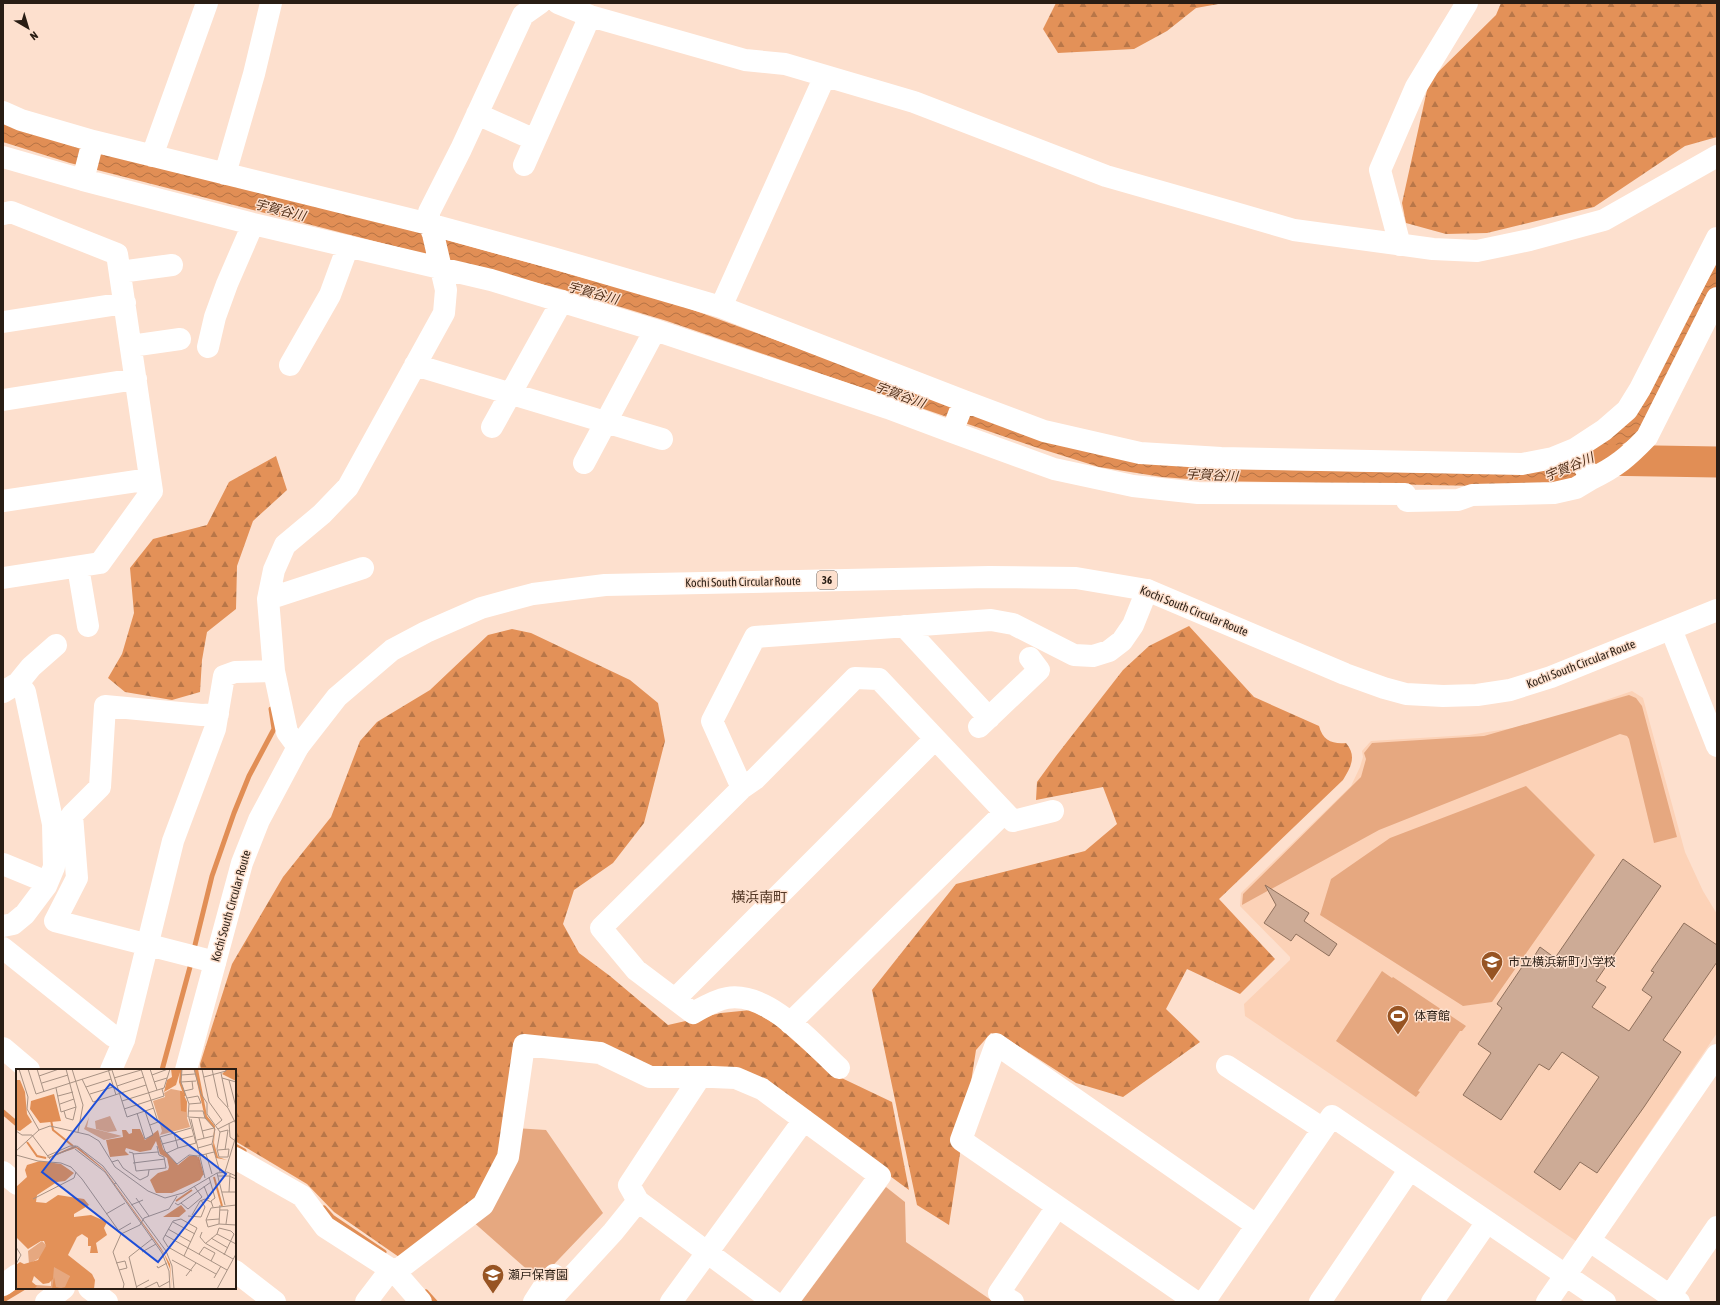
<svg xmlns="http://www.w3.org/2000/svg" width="1720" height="1305" font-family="'Asap Condensed','Noto Sans JP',sans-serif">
<defs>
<pattern id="forest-firs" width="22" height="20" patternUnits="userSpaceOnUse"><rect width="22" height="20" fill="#e39158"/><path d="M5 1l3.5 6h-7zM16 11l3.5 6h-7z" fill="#b87648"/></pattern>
<pattern id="water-waves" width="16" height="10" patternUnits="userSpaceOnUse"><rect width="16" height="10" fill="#e18e55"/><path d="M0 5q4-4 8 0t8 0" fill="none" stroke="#b67345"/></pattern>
</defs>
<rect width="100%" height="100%" fill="#fde0ce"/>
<path fill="#fcd2b7" d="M1632,691L1643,698L1685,852L1703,891L1717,914V1033L1576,1241L1245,1016L1244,1004L1290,960V957L1240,906L1241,893L1351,786L1360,767L1363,757L1362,751L1371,741L1469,735L1513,728L1554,718Z"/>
<path fill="#e6a880" d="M1629,695L1636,698L1642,706L1677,837L1654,843L1629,739L1627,736L1620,734L1379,830L1242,905L1243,894L1361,777L1366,759L1364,753L1372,743L1484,736Z
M1526,786L1595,855L1492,1002L1463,1006L1320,915L1331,879L1390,838Z
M1382,971L1392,978L1393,977L1466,1026L1462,1031H1460L1418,1091L1420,1092L1416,1097L1336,1041Z
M515,1128L546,1130L603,1213L539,1280L471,1220Z
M886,1187L905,1202L906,1242L994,1302H801Z"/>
<path fill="url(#forest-firs)" d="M1056,3H1224L1196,8L1167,31L1134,49L1058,53L1043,29Z
M1501,3H1717V137L1685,146L1594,207L1487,233L1446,234L1406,223L1402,203L1429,81L1496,15Z
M276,456L287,490L253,521L237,566L236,609L207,632L202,660L200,692L172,700L125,692L108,678L122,654L134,613L130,568L153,539L207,525L229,482Z
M1189,626L1254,697L1319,726C1323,741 1332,744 1346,743C1357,756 1351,767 1343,780L1219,899L1275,959L1240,994L1187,969L1166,1009L1200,1042L1123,1097L1076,1083L1009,1040L991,1033L976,1050L949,1225L917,1205L872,990L956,884L1085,851L1117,824L1103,787L1036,800L1037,782L1056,756L1123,670L1149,646Z
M512,629L531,633L630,680L658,703L665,741L644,823L613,863L574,890L563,924L579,953L610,976L668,1025L721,1013L751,1010L775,1024L829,1072L892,1102L909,1190L765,1084L651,1073L519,1040L506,1156L481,1203L399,1257L334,1212L307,1184L235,1141V1070H201L200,1064L232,964L283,877L331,817L360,741L377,722L430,690L488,635Z"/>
<path fill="url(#water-waves)" d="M3,122L418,232L671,302L954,405L1160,464L1225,469L1506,474L1638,411L1717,263V287L1636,436L1617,448L1624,454L1577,478L1546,485L1481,486L1213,481L1162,477L1099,467L1035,447L667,321L561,289L70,163L3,142Z"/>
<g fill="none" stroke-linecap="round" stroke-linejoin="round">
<path stroke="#e18e55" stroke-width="5" d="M195,945L212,876L234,813L249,776L274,729L271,709
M162,1070L190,967
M3,1112L17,1124
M235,1146L244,1151
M324,1208L332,1217L384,1252
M426,1292L435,1302
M3,1300L23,1288"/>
<path stroke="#e18e55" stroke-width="31" d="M1596,460L1717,462"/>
</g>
<path fill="#cdab96" stroke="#8f705c" d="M1623,859L1661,886L1596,981L1606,987L1592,1007L1629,1031L1652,997L1642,990L1654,972L1651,971L1684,923L1717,945V962L1663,1040L1681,1052L1644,1107L1597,1173L1580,1162L1560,1190L1534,1172L1599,1077L1562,1052L1549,1070L1539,1064L1501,1120L1463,1095L1491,1053L1478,1044L1502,1008L1497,1004L1524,964L1528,966L1540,947L1555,958Z
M1265,885L1309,913L1304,921L1337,944L1329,956L1296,934L1291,941L1264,923L1276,905Z"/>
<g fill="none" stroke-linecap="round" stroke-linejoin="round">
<path stroke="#fff" stroke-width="22" d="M558,3L590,16L745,60L785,64L914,102L1106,176L1232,212L1294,230L1433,249L1477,251L1530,240L1604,220L1717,156
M3,112L21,120L93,141L429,224L553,258L721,307L964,401L1044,431L1140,453L1221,458L1522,464L1553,458L1575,449
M477,114L535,140
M152,156L207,3
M3,157L83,180L253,224L491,280L655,330L888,408L952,432L964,401
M524,165L590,16
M225,174L254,74L271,3
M83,180L93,141
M3,214L11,212L117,254L152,491L100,563L3,578
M1400,245L1380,170L1416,87L1467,3
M120,272L172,265
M721,307L825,76
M3,322L125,303
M131,346L180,339
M208,347L215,317L227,284L253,224
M290,365L330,295L348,246
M415,365L662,439
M3,400L136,379
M492,427L562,301
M952,432L1054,469L1133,486L1198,493L1405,494L1407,501L1458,500L1472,495L1554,493L1576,488L1591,479L1575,449L1604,430L1627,410L1640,389L1717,238
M584,463L655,330
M1591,479C1616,467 1628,457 1647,437L1717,298
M3,501L150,479
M78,567L88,626
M268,599L363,568
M904,626L989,718
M1671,629L1717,746
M3,692L18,683L31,667L56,645
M979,727L1039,670L1030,658
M298,747L287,732L274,671L268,599L274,570L285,545L322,514L348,487L444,313L446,290L433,234L429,224V212L461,149L523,15L540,3
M742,788L712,721L755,637L991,620L1013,624L1074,655L1093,656L1109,651L1122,641L1133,625L1147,590
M3,864L37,878L46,886
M3,926L13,924L25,914L46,886L54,867L53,824L25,692L18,683
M3,948L113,1036L124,1040
M215,962L55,921L77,878L72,815L100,787L105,706L202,715L218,714
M675,999L935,739
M790,1023L1004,813
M3,1048L29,1070
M1227,1066L1323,1129
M839,1068C811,1042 768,991 727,998C715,1000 704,1007 693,1013L636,970L601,928L742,788L755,779L855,678L879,679L1013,821L1053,811
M111,1070L124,1040L173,841L215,729L224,676L235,672L274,671
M235,1158L302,1196L325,1227L395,1272L421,1302
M3,1172L17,1184
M638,1201L629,1185L700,1077
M1590,1241L1679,1302
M235,1271L275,1302
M395,1272L483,1205L508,1157L524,1045L600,1053L650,1077H713L736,1078L762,1089L880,1176L787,1302
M3,1285L17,1275
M89,1288L107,1302
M1670,1296L1717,1227
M366,1302L391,1269
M534,1302L545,1285L554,1275
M551,1302L557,1293L613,1232L638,1201L774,1302
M671,1302L804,1120
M1013,1302L999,1293L1057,1207
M1196,1302L961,1140L996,1044L1256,1225
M1204,1302L1332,1116L1605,1302
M1320,1302L1410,1169
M1432,1302L1487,1222
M1547,1302L1717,1055"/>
<path stroke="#fff" stroke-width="22" d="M186,1070L242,863L259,820L298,747L337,697L392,650L426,632L481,608L533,594L605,585L989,577L1076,578L1147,590L1345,674L1384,688L1406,694L1443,696L1477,695L1510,690L1551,677L1717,610
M46,1302L64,1288"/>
</g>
<defs>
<g id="school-pin" transform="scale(1.15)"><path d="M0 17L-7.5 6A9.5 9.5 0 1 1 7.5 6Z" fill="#975423" stroke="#fde0ce"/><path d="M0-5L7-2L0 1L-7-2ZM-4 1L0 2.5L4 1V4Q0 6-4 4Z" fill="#fff"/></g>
<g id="stadium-pin" transform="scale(1.15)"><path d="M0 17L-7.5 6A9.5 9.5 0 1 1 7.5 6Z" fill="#975423" stroke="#fde0ce"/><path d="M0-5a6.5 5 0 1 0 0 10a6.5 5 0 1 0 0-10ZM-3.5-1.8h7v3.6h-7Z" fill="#fff"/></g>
</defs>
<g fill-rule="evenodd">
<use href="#school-pin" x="1492" y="962"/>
<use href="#stadium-pin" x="1398" y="1016"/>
<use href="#school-pin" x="493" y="1275"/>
</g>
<g text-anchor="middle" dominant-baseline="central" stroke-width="3" stroke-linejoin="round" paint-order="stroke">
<rect fill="#fde0ce" stroke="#69584c" stroke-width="1" x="817" y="571" width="20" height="18" rx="3"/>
<g font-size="11" font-weight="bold" fill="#291d14">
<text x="827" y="580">36</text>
</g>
<g font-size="12" fill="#291d14" stroke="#fde0ce">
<text transform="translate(743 582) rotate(-1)">Kochi South Circular Route</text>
<text transform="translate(1194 611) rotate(22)">Kochi South Circular Route</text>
<text transform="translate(1581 664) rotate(-21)">Kochi South Circular Route</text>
<text transform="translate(231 906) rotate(-74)">Kochi South Circular Route</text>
</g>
<g font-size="12" fill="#291d14" stroke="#fde0ce" text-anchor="start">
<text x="1508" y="962">市立横浜新町小学校</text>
<text x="1414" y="1016">体育館</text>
<text x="508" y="1275">瀬戸保育園</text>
</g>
<g font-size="13" font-style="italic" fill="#512f18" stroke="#fde0ce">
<text transform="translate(280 210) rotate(14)">宇賀谷川</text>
<text transform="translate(593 293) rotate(15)">宇賀谷川</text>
<text transform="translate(900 395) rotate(20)">宇賀谷川</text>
<text transform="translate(1569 467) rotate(-23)">宇賀谷川</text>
<text transform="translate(1212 475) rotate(3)">宇賀谷川</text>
</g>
<g font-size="14" fill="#543826" stroke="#fde0ce">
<text x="759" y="897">横浜南町</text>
</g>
</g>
<g transform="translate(16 1069)">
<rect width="220" height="220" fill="#fde0ce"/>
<path d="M155,20L166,22L171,33V49L174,58L144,66L146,62L137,32L149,28L148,24ZM94,47L101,62L92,63L80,60L79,52ZM73,48L71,58L106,67L88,71L68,60ZM26,172L31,177L27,187L13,195L12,182ZM40,197L54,206L53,220H17L20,216L35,217V198Z" fill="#e6a880"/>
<path d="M155,0H165L160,16L148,23L151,11L156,8ZM178,0H182L191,47L199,57L198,74L202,88L211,91L200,89L197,79L198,59L189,49ZM211,0H220V12L206,5ZM0,11H4L9,23L11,45L16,53L4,62L0,61ZM164,22H166L171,33L170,43L165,42ZM116,60H124L129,71L142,61L147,80L162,96L173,87H181L187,106L184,111L156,124H140L134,111L142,104L152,101L153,98L151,89L144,85L140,72L135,81L124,83L110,79L109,82L113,86L94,88L90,71L107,68L106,61H110L113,65L116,64ZM24,92L45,95L58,104L49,112L41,113L21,126L20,133L30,134L42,126L68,130L73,136L58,145V148L75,146L91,153L88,159L91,166L80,174L82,184H74L75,177H72V169L66,165L61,168L52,186L76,205L79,211L78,220H36L38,208L40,218L45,219L49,218L54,207L38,198L37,210L33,214L27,215L18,207L16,213L21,217L18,220H0V196L4,193L8,195L22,191L30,177L28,172H25L12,180L0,168V118L11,108L9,101L11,96ZM165,136L170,142L163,148H147Z" fill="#e39158"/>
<path d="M38,25L45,52L24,54L14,40L15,32ZM58,77L63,79L88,100L145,179L154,195L156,220L154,200L148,185L88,101L60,79L28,90Z" fill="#e18e55"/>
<path fill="none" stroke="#e18e55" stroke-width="2" d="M165,1L164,13L169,27M35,51L37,61L57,77M11,73L21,87L30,89M182,88L187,106M198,108L206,137M160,132L176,121"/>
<path fill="none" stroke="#a89284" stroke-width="1" d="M3,0L12,28L11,40L23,61M12,0L20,25L98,0M21,0L28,23M56,0L67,36L62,63M92,0L100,26M125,0L142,53L134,56M134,0L141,21M166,0L165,13L173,35L172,48L189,49L199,60L196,75L204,103M178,0L185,25L191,34V45L204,63L201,80L203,88H212L213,80L202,81M186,0L193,33L206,51L200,56M196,0L202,28L212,39L220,55M96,1L111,48L138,39M205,4L206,9L220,13M136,6L152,0M165,6L179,5M23,7L43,0M188,8L210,2V0M98,9L125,1M206,9L212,38M66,10L77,33L130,16M213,11L220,38M138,13L151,9M165,13L180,12M26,14L52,6M101,17L128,8M70,18L95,10M40,19L45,43L60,38L50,0M168,22L177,20L176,12M74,25L97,18M42,27L57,23M171,29L182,27L185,34L173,35M106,32L148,19L154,0M44,35L58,30M108,40L148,27L146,20M48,42L50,49L57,51L60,38M172,42H187L189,49M121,44L129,70L137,66L129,42M183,49L188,69M175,50L189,109M213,54L214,68L218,71M175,59L144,68L149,82L161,95L173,86L182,87M202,60L220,51M0,62L6,66H16L34,90M186,62L198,59M204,63L212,61L209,81M158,64L162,79L180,74L173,49M181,71L197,67M146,75L177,67M182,79L196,75M59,80L89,103L146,184L153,202L154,220M0,82L23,61L34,57L73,66L83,72L99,98L132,122L149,129L167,124L201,104L211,103L220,107M113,83L117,84L120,102L150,99L148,88L143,86L141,77M151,84L162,79M117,85L142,83M190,85L196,105M0,86L22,92L45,94L55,98L66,110L105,165M31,87L54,77H60M182,87L198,83M33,89L61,77L87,97L100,114M96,93L102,91L107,99L124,111L132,107L133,101M117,94L149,90M209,103L220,67M201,104L209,136M202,107H213L220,110M193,108L199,129L195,132L197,138M98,115L100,114L150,182L156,197L158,220M188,117L193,130M206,123H220M213,123L214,105M120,129L133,147M17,130L58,109L60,103M159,134L162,136L195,113M165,134L172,140L186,128L178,117M115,136L127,131M220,136L195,139L190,151L192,158L203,155L220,156M204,141H212L210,155M90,145L109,134M176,146L184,132L189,130L195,133M172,147L185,148L189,138L185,131M190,151L203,150M157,153L179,165M203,155L204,136M152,160L175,173M103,161L115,154M186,163L184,168L189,174L217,190M105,165L124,156L128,149L153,140L161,127M105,165L97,183L108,215L107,220M201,165L220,175M149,166L211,201M195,169L212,179M190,174L201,165L203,159L215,162L218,165L208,186M0,178L5,186L0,195M126,183L140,175M183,185L188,178L199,184L195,192M168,187L181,159L165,150L157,152L147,170L152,178L200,205M156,191L176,202M100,194L109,192L111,199L103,201M141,197L142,199L151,194M170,207L180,194M198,209L205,197M120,218L133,211M121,220L113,188L136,170M127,220L141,213L143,218L154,212M201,220L220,185"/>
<path fill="#1d4ed8" fill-opacity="0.15" stroke="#1d4ed8" stroke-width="2" d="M94,15L210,105L142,193L26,103Z"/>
<rect width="220" height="220" fill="none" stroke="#291d14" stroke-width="2"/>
</g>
<rect width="1720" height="1305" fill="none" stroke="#291d14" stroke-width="8"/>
<g transform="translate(28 28) rotate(142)" stroke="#fde0ce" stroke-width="3" paint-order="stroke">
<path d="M0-3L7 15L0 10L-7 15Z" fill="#291d14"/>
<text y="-6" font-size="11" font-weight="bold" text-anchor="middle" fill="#291d14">N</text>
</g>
</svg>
